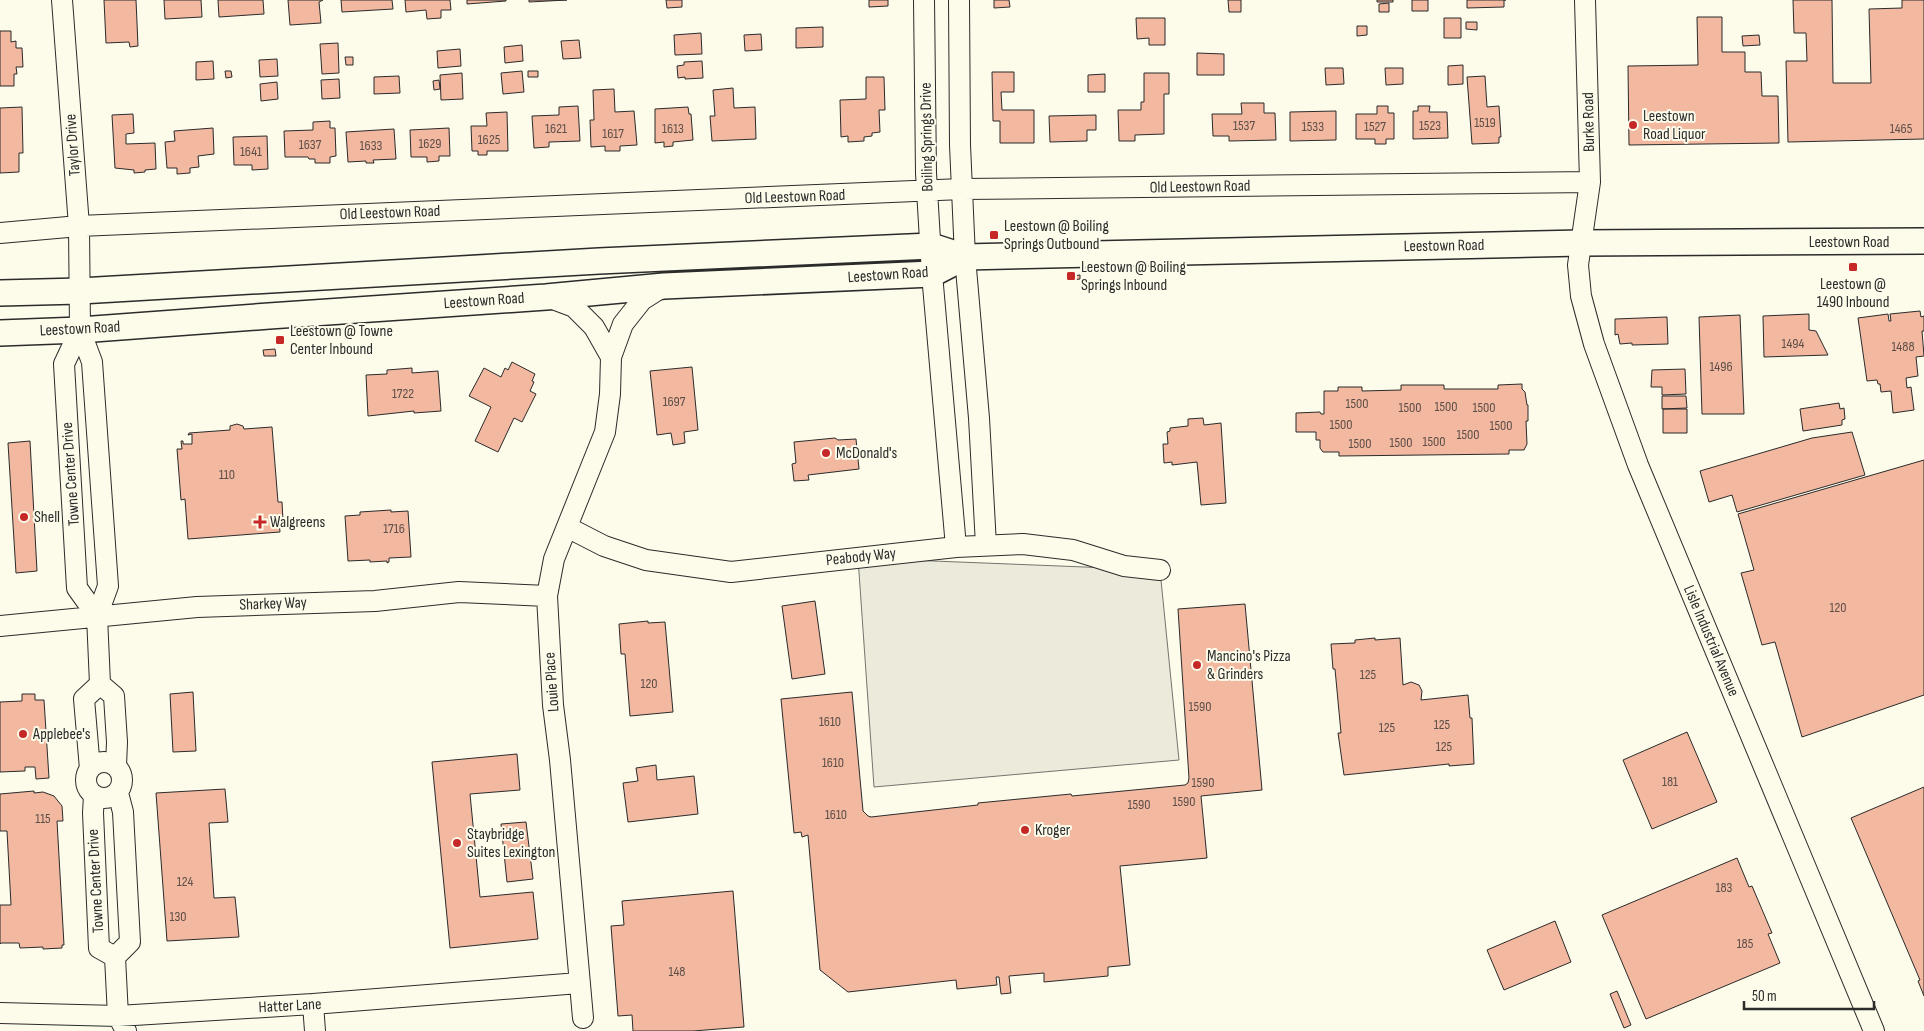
<svg xmlns="http://www.w3.org/2000/svg" width="1924" height="1031" font-family="'Sofia Sans Condensed',sans-serif">
<rect width="100%" height="100%" fill="#fdfbea"/>
<path fill="#eceadb" stroke="#74746e" d="M858,558L1160,570L1179,760L874,787Z"/>
<path fill="#f2b8a0" stroke="#2b2b2b" d="M104,0H136L138,46L130,47L129,42L106,43Z
M164,0H201L202,17L165,19Z
M218,0H263L264,14L219,17Z
M288,0H323L319,2L321,23L290,25Z
M341,0H392L393,9L342,12Z
M405,0H450L451,10H441V18L427,19L426,10L406,12Z
M467,0H506V1L467,4Z
M529,0H567L529,2Z
M666,0H682V7L667,8Z
M869,0H888V6L869,7Z
M994,0H1009L1010,7L994,8Z
M1228,0H1241V12H1229Z
M1377,0H1393V2H1377Z
M1412,0H1428V11H1412Z
M1467,0H1506H1504V7L1467,8Z
M1793,0H1832L1833,83H1871L1869,9L1902,8V0H1924V139L1788,142L1786,61H1807L1806,33H1794Z
M1389,3V12H1379V4Z
M1697,17H1722V52H1745V72H1761L1762,96H1778L1779,143L1629,145L1628,66L1698,65Z
M1136,18H1165V45H1149V38L1137,39Z
M1444,18H1461V38H1444Z
M1466,22H1477V30L1466,29Z
M1357,26H1367V35L1357,36Z
M823,27V47L796,48V28Z
M0,31H11V42L16,41V48H22L23,67H16L17,74H14V86H0Z
M701,33L702,54L675,55L674,35Z
M761,34L762,50L745,51L744,35Z
M1759,35L1760,45L1743,46L1742,36Z
M579,40L581,58L563,59L561,41Z
M338,43L339,73L322,74L320,44Z
M522,45L523,61L505,63L504,47Z
M460,49L461,66L438,68L437,51Z
M1197,53L1224,54V75H1197Z
M345,57H353V65H346Z
M277,59L278,76L260,77L259,60Z
M213,61L214,79L196,80V62Z
M702,61L703,78L685,79V77L678,78L677,66L684,65V62Z
M1463,65V84L1448,85V66Z
M1325,68H1343L1344,84L1326,85Z
M1385,68H1403V84L1386,85Z
M225,71H231L232,77L226,78Z
M522,71L524,92L503,94L501,73Z
M528,71H538V77H528Z
M992,72H1014V92H1001L1002,110H1034V143H1000V121H993Z
M462,73L463,99L441,100L440,75Z
M1144,73H1169V94H1164V134L1135,135V141H1119L1118,110H1141V102H1144Z
M1105,74V92H1088V75Z
M399,76L400,93L374,94V77Z
M1485,76L1487,107L1499,106L1501,137H1499V143L1472,144L1467,77Z
M866,77H884L885,110H879L880,132L872,133V136L864,137V141L848,142V136L841,137L840,100L866,99Z
M339,79L340,98L322,99L321,80Z
M439,80L440,89L434,90L433,81Z
M277,82L278,99L261,101L260,84Z
M733,88L734,108L755,107L756,139L712,141L710,116H715L713,90Z
M614,89L615,112L634,111L637,145L620,146V151H605V146L591,147L590,120H594L593,90Z
M1241,103H1264V113H1275L1276,140L1229,141V136H1213L1212,114H1242Z
M578,106L580,141L549,142V147L534,148L532,116L559,115V107Z
M1377,106H1388V113H1394V139H1386V144H1375V139H1356V114H1377Z
M1418,106H1430L1429,112H1447L1448,138L1413,139V111H1418Z
M22,107L23,153H19V172L0,173V108Z
M688,107L689,114H691L693,140L673,142V146L664,147V142L655,143V109Z
M1336,111V140L1290,141V112Z
M507,112L508,151H487V155H478V151H472L471,126H487L486,113Z
M133,114L134,133L126,134V144L155,143L156,169L145,170V172L134,173V170L115,168L112,115Z
M1096,115V130H1087V141L1050,142L1049,116Z
M330,121V128H335L336,156L330,157V163H315V159H309L308,157H285L284,131L313,130V122Z
M213,128L214,154L198,156L199,167L190,168V173L177,174V168H167L165,142L175,141L174,131Z
M449,128L450,156H439V161L427,162V157H411L410,130Z
M394,129L396,159L373,160L374,163H366V161L348,162L346,132Z
M267,136L268,169L252,170V165H234L233,137Z
M1080,275V279L1072,280V276Z
M1920,311L1921,317L1924,316V331H1922L1924,356L1916,357L1918,376L1906,378L1907,388L1911,387L1914,410L1893,413L1891,391L1881,392L1880,384H1878L1877,380L1867,381L1858,318L1888,314L1889,321H1891L1890,314Z
M1809,314V330L1816,331L1828,355L1764,357L1763,316Z
M1740,315L1744,414H1702L1699,317Z
M1667,317L1668,344L1632,345V343L1620,344L1618,334L1615,335V319Z
M275,349L276,356H264L263,350Z
M512,362L535,374L532,381L534,382L530,391L536,394L522,422L514,418L498,452L475,441L491,407L469,396L484,368L501,377L505,368L508,370Z
M692,367L698,430L684,432L685,443L673,445L671,433L657,435L650,371Z
M412,368V373L438,371L441,411L414,413V411L368,416L366,375L387,374V370Z
M1685,369L1686,394L1662,395V387H1651L1652,370Z
M1522,384V389L1525,392L1527,405H1528V421H1526L1527,444L1524,450H1509V454L1339,456V452H1323L1320,448V440H1316V432H1296V413L1320,412L1321,414H1324V391H1338V387H1362V391L1401,390V385H1444V389H1498V385Z
M1662,396H1686L1687,408L1662,409Z
M1839,403L1840,409L1844,408L1845,419L1842,420V425L1803,431L1800,409Z
M1663,409H1687V433H1663Z
M1203,418L1204,425L1221,423L1226,503L1201,505L1197,462L1172,465V462L1164,463L1163,444H1168L1167,432L1170,431V428L1188,426V419Z
M237,424L243,426L244,429L272,427L278,502H282L283,520H279L280,532L188,539L185,499L181,500L177,449H182L181,441H183V444H192V434L188,435L189,433L230,430V426Z
M1852,432L1865,475L1737,512L1732,495L1709,502L1700,471L1812,438Z
M835,438L838,440L856,439L859,469L808,475L809,480L794,481L792,464L796,463L794,442Z
M30,441L37,571L16,573L8,443Z
M1924,460V695L1802,737L1775,642L1762,645L1741,573L1754,570L1738,514Z
M391,510V512L408,511L411,557L389,558V562L387,563V561L370,562V560L348,561L345,516L360,515V512Z
M815,601L825,674L792,679L782,606Z
M1245,604L1262,790L1201,796L1207,858L1120,866L1130,965L1108,967V976L1044,982V973L1009,976L1011,993L1001,994L999,977H996L997,985L957,989L956,980L848,992L820,970L808,835L802,837L801,832L794,833L781,699L852,692L863,811L868,816L871,817L978,805V803L1071,794L1072,796L1185,785L1188,783L1189,778L1178,609Z
M648,621V623L665,622L673,712L630,716L625,654H621L619,624Z
M1375,638V640L1400,638L1403,685L1411,682L1419,685L1422,691L1421,700L1468,695L1470,718H1472L1474,764L1449,766V764L1344,775L1338,733H1341L1335,669H1333L1331,644L1355,643V640Z
M193,692L196,751L173,752L170,694Z
M22,694H35V700H44L49,778L36,779L35,767H25V771L0,772V702L22,701Z
M1687,732L1717,802L1652,829L1623,760Z
M517,754L520,790L470,794L480,897L533,892L538,939L450,948L432,762Z
M656,765L657,780L694,776L698,814L628,822L623,783L638,781L636,768Z
M1924,787V996L1918,981L1920,980L1851,818Z
M225,789L228,822L209,823L214,898L235,897L239,937L167,941L156,793Z
M34,791V793L43,792L54,796L62,806L63,821H57L64,945H62V948L43,949V947L20,948L19,943H1L0,944V905H11L7,831H0V794Z
M526,822L533,879L507,882L501,824Z
M1737,858L1749,887L1752,886L1772,933L1768,934L1780,963L1646,1019L1602,915Z
M733,891L744,1027L693,1031H633L632,1015L618,1016L611,926L624,925L622,901Z
M1555,921L1571,962L1504,990L1487,950Z
M1617,991L1631,1025L1624,1028L1610,994Z"/>
<g fill="none" stroke-linecap="round" stroke-linejoin="round">
<g stroke="#2b2b2b" stroke-width="22">
<path id="minor" d="M62,0L79,226L80,330
M924,0L926,173L932,274L956,547
M959,0L960,145L965,257L979,418L986,545
M1585,0L1590,182L1578,265L1581,296L1594,344L1638,465L1874,1031
M0,233L79,226L962,189L1590,182
M550,298L574,307L594,327L611,357
M567,527L604,546L646,560L731,572L956,547L1023,544L1073,550L1124,566L1160,570
M97,616L77,588L64,364L80,330L92,362L108,586L97,616L100,684L114,696L117,742L116,766
M0,626L197,607L375,601L459,592L547,596
M86 780a18 18 0 1 1 36 0a18 18 0 1 1-36 0Z
M90,769L84,699L100,684
M118,793L123,812L130,942L115,957L118,1016L126,1031
M94,795L93,813L99,948L115,957
M313,1004L315,1031
M0,1013L118,1016L313,1004L579,983
M583,1018L560,760L553,705L547,596L554,559L605,432L610,394L611,357L623,324L642,300L664,286"/>
</g>
<g stroke="#2b2b2b" stroke-width="28">
<path id="major" d="M0,293L80,291L599,261L931,246L965,257L1581,243L1924,241
M0,333L80,330L269,316L546,297L664,286L932,274L965,257"/>
</g>
<use href="#minor" stroke="#fdfbea" stroke-width="20"/>
<use href="#major" stroke="#fdfbea" stroke-width="25"/>
</g>
<g fill="#c62828" stroke="#fdfbea" stroke-width="2">
<circle cx="1633" cy="125" r="5"/>
<rect x="989" y="230" width="10" height="10" rx="2.5"/>
<rect x="1848" y="262" width="10" height="10" rx="2.5"/>
<rect x="1066" y="271" width="10" height="10" rx="2.5"/>
<rect x="275" y="335" width="10" height="10" rx="2.5"/>
<circle cx="826" cy="453" r="5"/>
<circle cx="24" cy="517" r="5"/>
<path d="M257.5 514.5h5v5h5v5h-5v5h-5v-5h-5v-5h5z"/>
<circle cx="1197" cy="665" r="5"/>
<circle cx="23" cy="734" r="5"/>
<circle cx="1025" cy="830" r="5"/>
<circle cx="457" cy="843" r="5"/>
</g>
<g text-anchor="middle" dominant-baseline="central" stroke-width="4" stroke-linejoin="round" paint-order="stroke">
<g font-size="14" fill="#5d4e48">
<text x="1485" y="122">1519</text>
<text x="1244" y="125">1537</text>
<text x="1430" y="125">1523</text>
<text x="1313" y="126">1533</text>
<text x="1375" y="126">1527</text>
<text x="556" y="128">1621</text>
<text x="673" y="128">1613</text>
<text x="1901" y="128">1465</text>
<text x="613" y="133">1617</text>
<text x="489" y="139">1625</text>
<text x="430" y="143">1629</text>
<text x="310" y="144">1637</text>
<text x="371" y="145">1633</text>
<text x="251" y="151">1641</text>
<text x="1793" y="343">1494</text>
<text x="1903" y="346">1488</text>
<text x="1721" y="366">1496</text>
<text x="403" y="393">1722</text>
<text x="674" y="401">1697</text>
<text x="1357" y="403">1500</text>
<text x="1446" y="406">1500</text>
<text x="1410" y="407">1500</text>
<text x="1484" y="407">1500</text>
<text x="1341" y="424">1500</text>
<text x="1501" y="425">1500</text>
<text x="1468" y="434">1500</text>
<text x="1434" y="441">1500</text>
<text x="1401" y="442">1500</text>
<text x="1360" y="443">1500</text>
<text x="227" y="474">110</text>
<text x="394" y="528">1716</text>
<text x="1838" y="607">120</text>
<text x="1368" y="674">125</text>
<text x="649" y="683">120</text>
<text x="1200" y="706">1590</text>
<text x="830" y="721">1610</text>
<text x="1442" y="724">125</text>
<text x="1387" y="727">125</text>
<text x="1444" y="746">125</text>
<text x="833" y="762">1610</text>
<text x="1670" y="781">181</text>
<text x="1203" y="782">1590</text>
<text x="1184" y="801">1590</text>
<text x="1139" y="804">1590</text>
<text x="836" y="814">1610</text>
<text x="43" y="818">115</text>
<text x="185" y="881">124</text>
<text x="1724" y="887">183</text>
<text x="178" y="916">130</text>
<text x="1745" y="943">185</text>
<text x="677" y="971">148</text>
</g>
<g font-size="16" fill="#2b2b2b" stroke="#fdfbea" text-anchor="start">
<text x="1643" y="116">Leestown<tspan x="1643" dy="18">Road Liquor</tspan></text>
<text x="1004" y="226">Leestown @ Boiling<tspan x="1004" dy="18">Springs Outbound</tspan></text>
<text x="1081" y="267">Leestown @ Boiling<tspan x="1081" dy="18">Springs Inbound</tspan></text>
<text x="1853" y="284" text-anchor="middle">Leestown @<tspan x="1853" dy="18">1490 Inbound</tspan></text>
<text x="290" y="331">Leestown @ Towne<tspan x="290" dy="18">Center Inbound</tspan></text>
<text x="836" y="453">McDonald's</text>
<text x="34" y="517">Shell</text>
<text x="270" y="522">Walgreens</text>
<text x="1207" y="656">Mancino's Pizza<tspan x="1207" dy="18">&amp; Grinders</tspan></text>
<text x="33" y="734">Applebee's</text>
<text x="1035" y="830">Kroger</text>
<text x="467" y="834">Staybridge<tspan x="467" dy="18">Suites Lexington</tspan></text>
</g>
<g font-size="16" fill="#2b2b2b" stroke="#fdfbea">
<text transform="translate(1589 122) rotate(-91)">Burke Road</text>
<text transform="translate(927 137) rotate(-91)">Boiling Springs Drive</text>
<text transform="translate(73 145) rotate(-94)">Taylor Drive</text>
<text transform="translate(1200 187) rotate(-1)">Old Leestown Road</text>
<text transform="translate(795 197) rotate(-2)">Old Leestown Road</text>
<text transform="translate(390 213) rotate(-2)">Old Leestown Road</text>
<text x="1849" y="242">Leestown Road</text>
<text transform="translate(1444 246) rotate(-1)">Leestown Road</text>
<text transform="translate(888 275) rotate(-4)">Leestown Road</text>
<text transform="translate(484 301) rotate(-4)">Leestown Road</text>
<text transform="translate(80 329) rotate(-3)">Leestown Road</text>
<text transform="translate(71 474) rotate(-94)">Towne Center Drive</text>
<text transform="translate(861 557) rotate(-6)">Peabody Way</text>
<text transform="translate(273 604) rotate(-2)">Sharkey Way</text>
<text transform="translate(1711 641) rotate(67)">Lisle Industrial Avenue</text>
<text transform="translate(552 682) rotate(-94)">Louie Place</text>
<text transform="translate(96 881) rotate(-93)">Towne Center Drive</text>
<text transform="translate(290 1006) rotate(-3)">Hatter Lane</text>
</g>
</g>
<path d="M1744 1001v8h130v-8" fill="none" stroke="#2b2b2b" stroke-width="2.5"/>
<text x="1752" y="1001" font-size="15" fill="#2b2b2b" stroke="#fdfbea" stroke-width="4" paint-order="stroke">50 m</text>
</svg>
